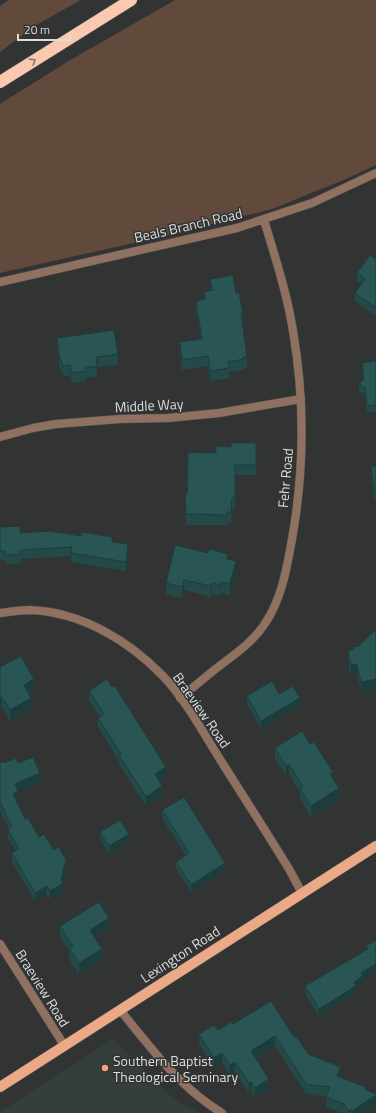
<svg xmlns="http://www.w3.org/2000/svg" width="376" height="1113" font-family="'Titillium Web',sans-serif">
<rect width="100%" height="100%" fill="#323434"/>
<path fill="#333e3d" d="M113,1039L171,1097L199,1113H0V1112Z"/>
<path fill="#61493c" d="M9,0H81L36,25L0,52V6Z
M175,0H376V165L346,179L272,209L156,238L0,273V104L67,62Z"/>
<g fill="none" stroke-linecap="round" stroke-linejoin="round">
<g stroke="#515353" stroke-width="9">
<path id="minor" d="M0,282L237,228L312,203L376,173
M0,437L33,428L56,424L120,419L168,418L219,413L301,399
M0,613C10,612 20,610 30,610C81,612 128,640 163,676C185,699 204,734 221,761C244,797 267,833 289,869L302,893
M180,698C191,689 202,680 213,671C232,656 253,643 266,622C281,599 286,572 291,545C304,475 305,401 293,331C287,293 275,257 264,220
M0,944L64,1045
M120,1010C151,1048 179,1087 222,1113"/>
</g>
<g stroke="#515353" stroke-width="11">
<path id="primary" d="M0,1087L376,846"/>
</g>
<g stroke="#515353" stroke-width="13">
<path id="motorway" d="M0,82L131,0"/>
</g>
<use href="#minor" stroke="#90705f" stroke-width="8"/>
<use href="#primary" stroke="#eca986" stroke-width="10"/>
<use href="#motorway" stroke="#fac9b0" stroke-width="12"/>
</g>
<path fill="#244949" d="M376,259V316L355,301V293L362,284L357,281V273Z
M210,279L236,293L243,313V323L247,357V367H244V370L229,372V378L210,381L208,366L182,370L180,353V342L201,339L196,311V301L204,299V292L211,291Z
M57,338L118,354V365L97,367V376L86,378V381L72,383L70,375L63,376L61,370H60L57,348Z
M376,361V412L367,413L365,396L359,391V384L363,380L362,370V363Z
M256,443V475H235V508L232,509L231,523H227V525H186L185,494H187L216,453L231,447Z
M376,466V501H375L371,474V467Z
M0,527L20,533L112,542L128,554L126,571L71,562V556L21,559V563L5,564V560H0Z
M228,559L236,571L230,595L221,593L220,596L212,594L211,597L184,590L182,598L166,594V583Z
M376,632V689L361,692L357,674L351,675L348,661V651L353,649V647L359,646Z
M0,667L34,689L28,693L31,709L10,721L2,707L0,708Z
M89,691L166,776L159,780L162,795L146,806L119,764V761L98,727V718L100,717L89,700Z
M279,694L300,705L261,729L247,704V696Z
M275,748L333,779L339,799L311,817L300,799V792L289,774L286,776L275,759Z
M0,763H18L40,782L18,791V800L17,801L25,819L39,837L54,850L66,869L62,882L63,892L50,899L47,895L35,901L12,862V853L16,851L8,839V830L9,829L0,811Z
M162,810L225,870L191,892L176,869V862L186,856L162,818Z
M100,832L129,842L109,854L100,839Z
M60,926L109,928L95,938L102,959L79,974L69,959V951L60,937Z
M376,940V971L363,979V984L356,988V993L319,1016L305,994V986L366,950V946Z
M233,1024L294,1037L308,1054L341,1077L366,1090L376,1104L363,1113H343L326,1107L327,1097L306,1094L275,1046L255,1058L269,1089L255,1097L251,1091L249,1093L235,1072L230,1075L222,1062L214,1067L199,1044V1034L218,1030Z"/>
<path fill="#1d3c3c" d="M232,498V509L231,523V512Z
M128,544V554L126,571V562Z
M236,561V571L230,595V584Z
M184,580V590L182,598V587Z
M221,582V593L220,596V585Z
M212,583V594L211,597V586Z
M357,664V674L351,675V665Z
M34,679V689L24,695V685Z
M376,679V689L361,692V682Z
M2,697V707L0,708V698Z
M31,698V709L10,721V710Z
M300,698V705L261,729V721Z
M289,764V774L286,776V766Z
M166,767V776L155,783V774Z
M333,772V783L330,774Z
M40,773V782L15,793V784Z
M162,786V795L146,806V797Z
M339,788V799L311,817V806Z
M18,791V800L13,802V794Z
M129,834V842L109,854V846Z
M66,860V869L62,884L63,883V892L50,899V891L61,879Z
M225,863V870L191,892V885Z
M47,886V895L35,901V893Z
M109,918V928L90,941V930Z
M102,949V959L79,974V963Z
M376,964V971L363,979V984L356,988V993L319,1016V1009L354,982L361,973Z
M275,1036V1046L251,1060V1051Z
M222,1053V1062L214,1067V1058Z
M235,1062V1072L230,1075V1065Z
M341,1067V1076L337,1085V1076Z
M269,1079V1089L255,1097V1088Z
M251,1082V1091L249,1093V1083Z
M376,1095V1104L363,1113H352V1111Z
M351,1109V1113H348V1111Z"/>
<path fill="#2a5555" stroke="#1d3c3c" d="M370,255L376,259V308L355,293L365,279L357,273Z
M233,275L236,293H239L243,313H241L247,357H243L244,359L228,362L229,368L210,371L208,356L182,360L180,342L202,339L196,301L205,299L204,292L213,290L210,279Z
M114,330L118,354L96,357L97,366L85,368L86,371L72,373L70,365L63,366L61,360H60L57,338Z
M376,361V405L367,406L365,388L359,384L364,379L362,363Z
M231,443H256V465H235V498H232L231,512H227V515L186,514L185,494H187L188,452L216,453V446L231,447Z
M376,466V493H375L371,467Z
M20,526V533L50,531L81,536V532L112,537V542L128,544L126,562L71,553L72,547L20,550L21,554L5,555V551H0V527Z
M175,545L208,553L209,549L228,554L227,559L236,561L230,584L221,582L220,585L212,583L211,586L184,580L182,587L166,583Z
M374,631L376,632V679L361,682L357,664L351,665L348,651L354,649L353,647L359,646Z
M21,656L34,679L24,685L31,698L10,710L2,697L0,698V667Z
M107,679L112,687L115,686L166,767L155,774L162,786L146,797L119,755L121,754L98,718L104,714L89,691Z
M272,681L279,694L293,686L300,698L261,721L247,696Z
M302,731L310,744L314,742L333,772L330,774L339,788L311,806L300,789L303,787L289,764L286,766L275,748Z
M33,757L40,773L15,784L18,791L13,794L25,819L28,818L39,837L44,834L54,850L59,847L66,860L61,879L63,883L50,891L47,886L35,893L12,853L19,849L8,830L12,827L0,802V763L3,761L4,763L16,758L18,763Z
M184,797L225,863L191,885L176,862L189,853L162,810Z
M120,820L129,834L109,846L100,832Z
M99,902L109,918L90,930L102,949L79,963L69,948L73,946L60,926Z
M376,940V964L361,973L363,976L354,982L356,986L319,1009L305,986L368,949L366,946Z
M271,1001L294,1037L296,1036L308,1054L341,1067L337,1076L366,1087V1090L376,1094V1095L352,1111L351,1109L348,1111L344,1104L326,1097L330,1087L306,1084L275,1036L251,1051L269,1079L255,1088L251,1082L249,1083L235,1062L230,1065L222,1053L214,1058L199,1034L214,1025L218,1030L231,1022L233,1024Z"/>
<defs><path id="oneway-chevron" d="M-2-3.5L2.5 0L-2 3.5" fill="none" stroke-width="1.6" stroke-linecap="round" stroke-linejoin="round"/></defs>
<use stroke="#8c776c" href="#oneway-chevron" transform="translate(33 61) rotate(-32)"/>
<circle fill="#f0a279" stroke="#323434" stroke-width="1.5" cx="105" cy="1068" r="4"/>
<g text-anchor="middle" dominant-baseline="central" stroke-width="3" stroke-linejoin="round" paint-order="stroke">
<g font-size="14" fill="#dddfdf" stroke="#323434">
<text transform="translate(188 225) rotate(-13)">Beals Branch Road</text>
<text transform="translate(149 405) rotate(-3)">Middle Way</text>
<text transform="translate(285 478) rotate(-85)">Fehr Road</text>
<text transform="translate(202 710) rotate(55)">Braeview Road</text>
<text transform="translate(180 954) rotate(-33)">Lexington Road</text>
<text transform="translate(43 988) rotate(58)">Braeview Road</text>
</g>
<g font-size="14" fill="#dddfdf" stroke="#323434" text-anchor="start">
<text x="113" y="1060">Southern Baptist<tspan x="113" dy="16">Theological Seminary</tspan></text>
</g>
</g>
<path d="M18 34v6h52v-6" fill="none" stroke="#dddfdf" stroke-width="2"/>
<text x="24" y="34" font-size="12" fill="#dddfdf" stroke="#323434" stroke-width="3" paint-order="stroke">20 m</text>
</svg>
